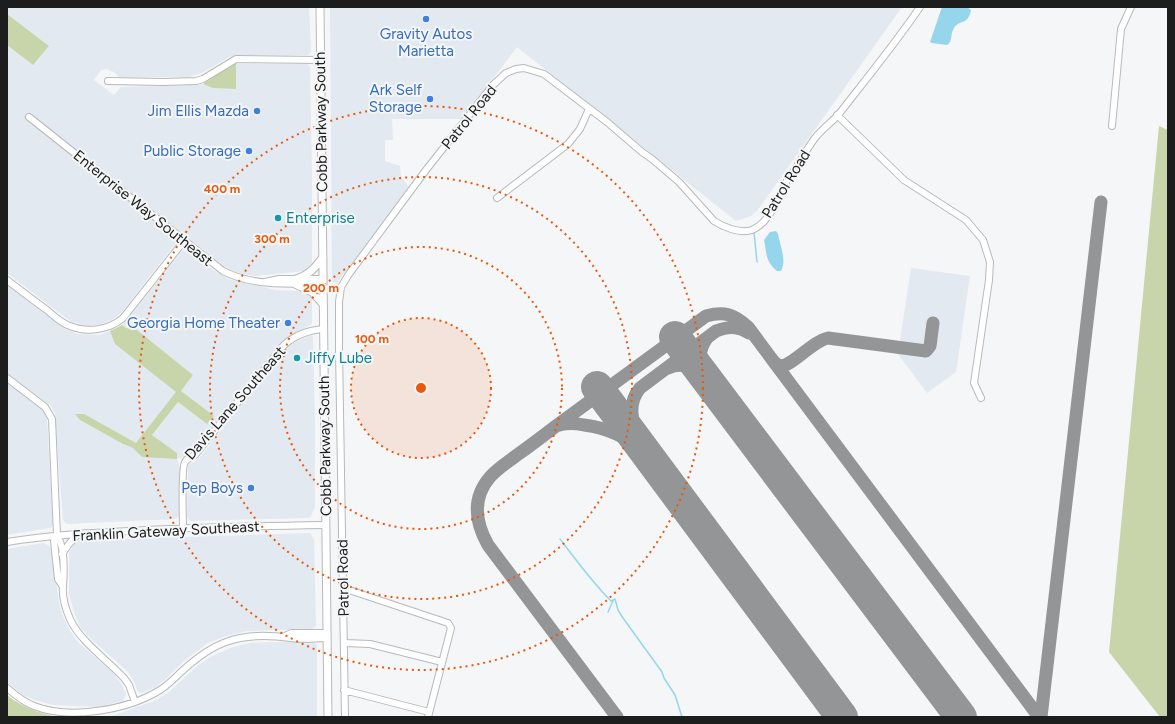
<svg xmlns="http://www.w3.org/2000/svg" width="1175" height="724" font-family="Figtree,sans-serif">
<rect width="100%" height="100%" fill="#f5f6f7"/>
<path fill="#e3e9f0" d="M7,7H309L311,52L308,55H242L229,57L202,73L189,77H119L114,72L106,69L101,70L94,80L114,95L121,87L198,85L203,84L213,88L236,89V64H308L310,67L312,173V262L309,267L305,271L256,276L244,274L229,270L183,234L121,313L112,320L101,324L89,326L72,322L66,318L7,273V45L33,65L49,46L7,14Z
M330,7H902L757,211L751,216L736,221L517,47L462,119H392L393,140H385V161L400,166L401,176L409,188L337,283L332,282Z
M187,249L213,270L228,279L276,290L303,291L309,294L312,298V324L288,338L281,344L195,451L189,455L177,459L180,468V514L176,519L67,524L63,520L55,413L51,406L7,373V285L64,328L77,334L99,335L110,331L115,344L177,392L136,444L84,415L76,414L80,420L123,444L133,448L142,457L177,453L152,435L178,402L207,424L181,391L193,375L137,330L126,328L122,325L135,310L183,250Z
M911,268L970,276L956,372L927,393L898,354Z
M310,335L313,336L315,424V507L311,516L308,518L190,521L187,517L188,466L190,463L194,462L201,456L283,351L289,345Z
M7,383L42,409L47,418L53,525L50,528L7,535Z
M310,533L314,539L316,626L312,629L247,631L223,637L208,643L184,661L166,679L156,687L141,693L137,690L135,683L128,672L88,636L80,627L75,615L69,594V553L75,543L81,540Z
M43,543L48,545L52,550L59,603L62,614L69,629L77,641L114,674L122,685L126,695L125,698L122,701L97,707L54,705L38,701L23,695L7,682V549Z
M313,641L317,645V717H109L154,701L169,692L196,667L212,656L233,647L250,643Z"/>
<path fill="#c8d4aa" d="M7,14L49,46L33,65L7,45Z
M233,64H236V89L213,88L203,84Z
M1159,126L1168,130V717H1160L1109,652Z
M122,325L126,328L137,330L193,375L181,391L214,416L207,424L178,402L152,435L177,453V459L142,457L133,448L123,444L80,420L75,414H84L136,443L176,392L115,344L110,331Z
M7,695C23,708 39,713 58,717H7Z"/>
<path fill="#96d6ec" d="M942,7H967L971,10C968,27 958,18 953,30C950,36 953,41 947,45L932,43L930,42Z
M776,231L778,234C780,246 787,260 781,271H777C765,261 767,254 764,240L770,232Z"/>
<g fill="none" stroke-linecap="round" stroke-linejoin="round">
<path stroke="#96d6ec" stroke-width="1.5" d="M754,232L757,262
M560,539C577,561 592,582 611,601L615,599L618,610L623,618L662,672L664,678L675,695L682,717
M608,612L613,601"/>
<path stroke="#949596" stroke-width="13" d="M773,361C775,363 778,365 781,366C792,366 813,341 828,338L926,351L930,346L933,323
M668,368C682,362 694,366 704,376
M704,376C699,362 698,350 707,338
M556,426C543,436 530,446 517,455C508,462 498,468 490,477C472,498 475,522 488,545L617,717
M645,451C635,431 624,407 640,388L716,331C728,326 738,326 749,333
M646,454C628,437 609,428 584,425C575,423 566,422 556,426L706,316C724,311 734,314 748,327L1039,717
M1041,717L1101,202"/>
<path stroke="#949596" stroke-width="32" d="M675,337L961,717
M597,387L842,717"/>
<g stroke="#b8b9ba" stroke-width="8">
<path id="minor" d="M108,81L164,82L196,81L203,79L236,59L321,60
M837,115L904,180L966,220L983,240L990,262L989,280L974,383L981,398
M29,117L223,271C252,286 290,284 323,284
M1112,126L1121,29L1131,7
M497,198L568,144L580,129L589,109
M7,280C20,290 33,300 47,310C54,316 61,323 70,326C87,333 109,330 123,318L184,241
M265,282L279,279H323
M7,378L45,407L52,419L57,536
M183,528C183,518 181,467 185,462C187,458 192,457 195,455L284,345C295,335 310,330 324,329
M57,536C65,547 64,573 63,586C62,597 66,610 70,619C79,640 108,661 124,678L129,685L135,702
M57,536L54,541L58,579L63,587
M7,542C48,535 90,533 131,531C196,527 261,526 326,525
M62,554L69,544L78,534
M343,588L448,623L451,628L428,717
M285,636L291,633H327
M344,643L370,644L442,662
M7,688C15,695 24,702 34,706C70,720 128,710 160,690C168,685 174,679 181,672C194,660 209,648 226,642C247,634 269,635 291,638C303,640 316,638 327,638
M344,690L429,712
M345,717L339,349V302L341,287L349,274L426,170L493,85L506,73L516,69L524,68L544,74L607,122L642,152L652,159L679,182L714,221C723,227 740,234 752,230C773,221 778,193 790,176C799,164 806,150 815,138C822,129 832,122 839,114C866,79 895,44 920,7"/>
</g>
<g stroke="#b8b9ba" stroke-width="9">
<path id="major" d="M320,7L328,717
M296,279C309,275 315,268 323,257
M295,284L312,292L323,304"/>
</g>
<use href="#minor" stroke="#fff" stroke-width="6"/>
<use href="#major" stroke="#fff" stroke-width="7"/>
</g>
<circle cx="421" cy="388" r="70" fill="#e8590c" fill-opacity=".12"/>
<g fill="none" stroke="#e8590c" stroke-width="2" stroke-dasharray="2 4">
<circle cx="421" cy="388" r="70"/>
<circle cx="421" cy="388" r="141"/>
<circle cx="421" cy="388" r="211"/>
<circle cx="421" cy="388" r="282"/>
</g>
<g fill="#3f7fe0" stroke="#f5f6f7" stroke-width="1.5">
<circle cx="426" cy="19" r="4"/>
<circle cx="430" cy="99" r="4"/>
<circle cx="257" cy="111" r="4"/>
<circle cx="249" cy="151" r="4"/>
<circle cx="288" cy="323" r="4"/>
<circle cx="251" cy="488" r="4"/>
</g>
<g fill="#0f9aa8" stroke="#f5f6f7" stroke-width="1.5">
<circle cx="278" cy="218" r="4"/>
<circle cx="297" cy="358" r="4"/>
</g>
<g text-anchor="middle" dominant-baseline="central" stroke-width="4" stroke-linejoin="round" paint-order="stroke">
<g font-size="15" fill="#366cbe" stroke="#f5f6f7" text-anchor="end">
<text x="426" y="34" text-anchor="middle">Gravity Autos<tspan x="426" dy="17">Marietta</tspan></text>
<text x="422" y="90">Ark Self<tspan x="422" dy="17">Storage</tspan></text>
<text x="249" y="111">Jim Ellis Mazda</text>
<text x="241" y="151">Public Storage</text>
<text x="280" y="323">Georgia Home Theater</text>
<text x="243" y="488">Pep Boys</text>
</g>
<g font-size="15" fill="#1c1d1d" stroke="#f5f6f7">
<text transform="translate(469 117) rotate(-51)">Patrol Road</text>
<text transform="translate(321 122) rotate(-91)">Cobb Parkway South</text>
<text transform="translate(786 184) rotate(-58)">Patrol Road</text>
<text transform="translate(143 208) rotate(39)">Enterprise Way Southeast</text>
<text transform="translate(235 403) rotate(-49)">Davis Lane Southeast</text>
<text transform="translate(325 446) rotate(-91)">Cobb Parkway South</text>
<text transform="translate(166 531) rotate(-3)">Franklin Gateway Southeast</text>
<text transform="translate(343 578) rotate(-91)">Patrol Road</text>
</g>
<g font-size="15" fill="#0d838f" stroke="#f5f6f7" text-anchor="start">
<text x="286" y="218">Enterprise</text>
<text x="305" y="358">Jiffy Lube</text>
</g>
</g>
<circle cx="421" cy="388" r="6" fill="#e8590c" stroke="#f5f6f7" stroke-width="2"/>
<g font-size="12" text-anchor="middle" font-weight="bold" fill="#e8590c" stroke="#f5f6f7" stroke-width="4" stroke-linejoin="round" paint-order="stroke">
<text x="222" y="193">400 m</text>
<text x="272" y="243">300 m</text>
<text x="321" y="292">200 m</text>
<text x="372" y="343">100 m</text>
</g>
<rect width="1175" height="724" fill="none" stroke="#1c1d1d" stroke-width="16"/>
</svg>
